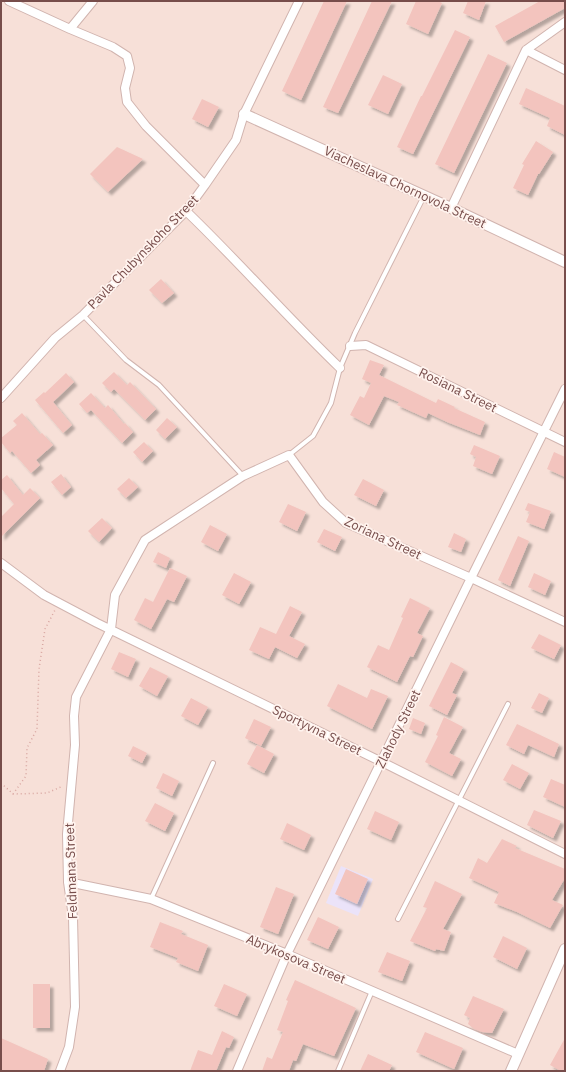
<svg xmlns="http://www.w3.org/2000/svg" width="566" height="1072" font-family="'IBM Plex Sans',sans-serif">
<defs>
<filter id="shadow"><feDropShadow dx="3.5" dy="3.5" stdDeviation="1" flood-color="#0004"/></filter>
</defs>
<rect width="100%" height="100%" fill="#fdeee7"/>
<path fill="#f7e0d8" d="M1,1H565V1071H1Z"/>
<path fill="#ebe3f9" d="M341,866L373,879L358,916L326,903Z"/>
<path fill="#f3c4be" filter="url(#shadow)" d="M324,1H347L301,100L282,91Z
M372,1H392L338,113L323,107Z
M416,1H438L442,3L428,34L406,24Z
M468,1H486L479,20L463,13Z
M540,1H565V8L504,42L495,26Z
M455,30L470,37L413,154L397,147L421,96H422Z
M488,54L507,63L454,173L435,164Z
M383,75L402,84L388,114L368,105Z
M526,88L565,106V135L547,126L550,118L519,104Z
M202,99L219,107L208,127L192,119Z
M536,141L553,152L539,174H538L528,195L513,188L524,165L522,164Z
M117,147L143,159L108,192L90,174Z
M161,279L174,293L162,303L149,290Z
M370,360L384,365L379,375L436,403L438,399L455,407L454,408L485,422L480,435L447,422L428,413L426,418L397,405L399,402L384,396L369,425L350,415L360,396L364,398L371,383L362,379Z
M114,372L127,385L130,382L156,409L145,420L114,389L111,392L102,383Z
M66,373L74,382L53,402L72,425L63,433L35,400L44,392L45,393Z
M91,393L105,408L108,405L124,424L125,423L133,432L122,443L91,410L87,413L79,404Z
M22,413L40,434L42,433L53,445L36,460L40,465L31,473L12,451L10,453L1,442V438L17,425L13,421Z
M167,418L177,427L165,439L156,430Z
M144,442L153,451L142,462L133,452Z
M474,445L500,456L492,474L473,466L476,457L470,454Z
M554,452L565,457V477L547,469Z
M61,474L71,487L62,495L51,482Z
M7,475L23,495L30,488L40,498L1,537V517L14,504L1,488V480Z
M129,478L138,487L126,498L117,489Z
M363,479L384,490L376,506L354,495Z
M528,503L551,511L544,529L526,522L530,512L525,510Z
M288,504L306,512L297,531L279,522Z
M102,518L112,528L99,542L88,531Z
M210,525L227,534L218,551L201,542Z
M324,529L342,537L335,551L317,542Z
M454,533L466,539L461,552L448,547Z
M518,536L529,541L510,586L498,580Z
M158,552L170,558L166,568L153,562Z
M170,568L187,576L174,602L167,599L151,629L134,620L145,598L153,602Z
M234,573L251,582L239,604L222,595Z
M534,573L551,581L545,595L528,587Z
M410,598L430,608L417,633L423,636L413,657L410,656L397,682L367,667L378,645L389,650L403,618L401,617Z
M290,606L302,612L289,636L305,644L297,658L275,647L269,659L249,650L260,627L276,634Z
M539,634L561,645L554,659L531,648Z
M119,652L136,659L128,677L111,669Z
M451,662L464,669L452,693L457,695L447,715L429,706Z
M150,667L168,676L157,696L139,686Z
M338,684L367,698L371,689L388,696L372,729L327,706Z
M539,693L549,698L542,713L531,708Z
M191,698L208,707L198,725L181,716Z
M444,717L463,727L449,753L461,759L452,776L425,762L438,736L436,735Z
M413,718L425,723L421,734L409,729Z
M254,719L271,727L261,746L245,738Z
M517,724L559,744L554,757L528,745L524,754L506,745Z
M257,745L274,754L264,773L247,764Z
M133,746L147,753L142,763L128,756Z
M512,764L529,773L520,789L503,780Z
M163,773L179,781L172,796L156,788Z
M551,779L565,785V807L543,797Z
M155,803L174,813L165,831L145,821Z
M534,810L561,821L553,838L527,825Z
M375,811L399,822L391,840L367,829Z
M287,823L311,835L304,850L280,839Z
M502,839L517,846L515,848L565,869V878L552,900L563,905L550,928L517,912L494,903L499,892L469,878L478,858L487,863Z
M346,869L368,879L357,904L335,894Z
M435,881L462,894L443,929L451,932L444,951L436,949L435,951L410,941L427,908L423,907Z
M276,887L294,894L278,934L260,927Z
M318,917L339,927L328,949L307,940Z
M160,922L183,931L181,934L208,945L198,971L176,962L178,958L150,947Z
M503,936L527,948L517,969L493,957Z
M387,952L410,961L402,981L378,972Z
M295,980L356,1008L334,1056L303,1044L296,1061L293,1060L289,1071H262L267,1057L272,1059L283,1032L277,1030L288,1001L286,1000Z
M33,984H50V1028H33Z
M224,984L247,994L237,1016L214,1006Z
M473,996L504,1009L492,1033L482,1032L474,1029L468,1024L470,1018L464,1015Z
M222,1031L234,1037L229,1048L226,1047L216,1071H190L198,1050L212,1055Z
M425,1032L463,1048L454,1069L416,1052Z
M1,1038L48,1059L44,1071H1Z
M565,1038V1071H561L550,1065Z
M368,1054L392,1065L389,1071H360Z"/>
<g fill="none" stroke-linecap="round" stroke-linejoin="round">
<g stroke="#d1b4af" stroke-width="6">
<path id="service" d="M83,315L126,360L159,385L243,476
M289,455L313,436L331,403L340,368L355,333L424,196
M151,899L213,763
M398,919L508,704
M338,1071L372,991"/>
</g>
<g stroke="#d1b4af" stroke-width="10">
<path id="minor" d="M9,1L70,29L113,47L127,56L130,68L125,88L127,102L146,126L205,185
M70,29L93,1
M526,50L565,70
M451,208L526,50L565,22
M186,211C239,262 287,317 340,368
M350,346L366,345L565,442
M1,398L55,338L83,315L186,211L205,185L236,140L244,114L299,1
M1,563L44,595L97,623L382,762L565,854
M68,882L151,899L287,954L518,1054
M60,1071L69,1047L75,1007L73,917L68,882L67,834L75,745L74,716L76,697L111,629L115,595L145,540L243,476L289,455L323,502L346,523L471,578L565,622
M237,1071L287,954L471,578L565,389"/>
</g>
<g stroke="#d1b4af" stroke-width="12">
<path id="tertiary" d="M244,114L451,208L565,262
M511,1071L565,949"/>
</g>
<path stroke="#d8a6a1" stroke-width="1.5" stroke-dasharray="1 3" stroke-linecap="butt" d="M1,783L13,794L47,793L63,786
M13,794L26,776L27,748L37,729L39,669L45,629L55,610"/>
<use href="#service" stroke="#fff" stroke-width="4"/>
<use href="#minor" stroke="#fff" stroke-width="8"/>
<use href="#tertiary" stroke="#fff" stroke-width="10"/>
</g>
<g text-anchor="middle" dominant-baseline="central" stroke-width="3.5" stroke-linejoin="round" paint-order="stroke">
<g font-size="13" fill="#774d4b" stroke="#fff3ee">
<text transform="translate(405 187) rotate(25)">Viacheslava Chornovola Street</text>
<text transform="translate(143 252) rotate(-46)">Pavla Chubynskoho Street</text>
<text transform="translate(458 390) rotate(26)">Rosiana Street</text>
<text transform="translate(383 538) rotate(25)">Zoriana Street</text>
<text transform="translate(398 729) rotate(-64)">Zlahody Street</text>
<text transform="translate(317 730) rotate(26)">Sportyvna Street</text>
<text transform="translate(71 871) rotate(-92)">Feldmana Street</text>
<text transform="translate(296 959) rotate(23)">Abrykosova Street</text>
</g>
</g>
<rect width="566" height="1072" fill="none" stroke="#774d4b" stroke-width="4"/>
</svg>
